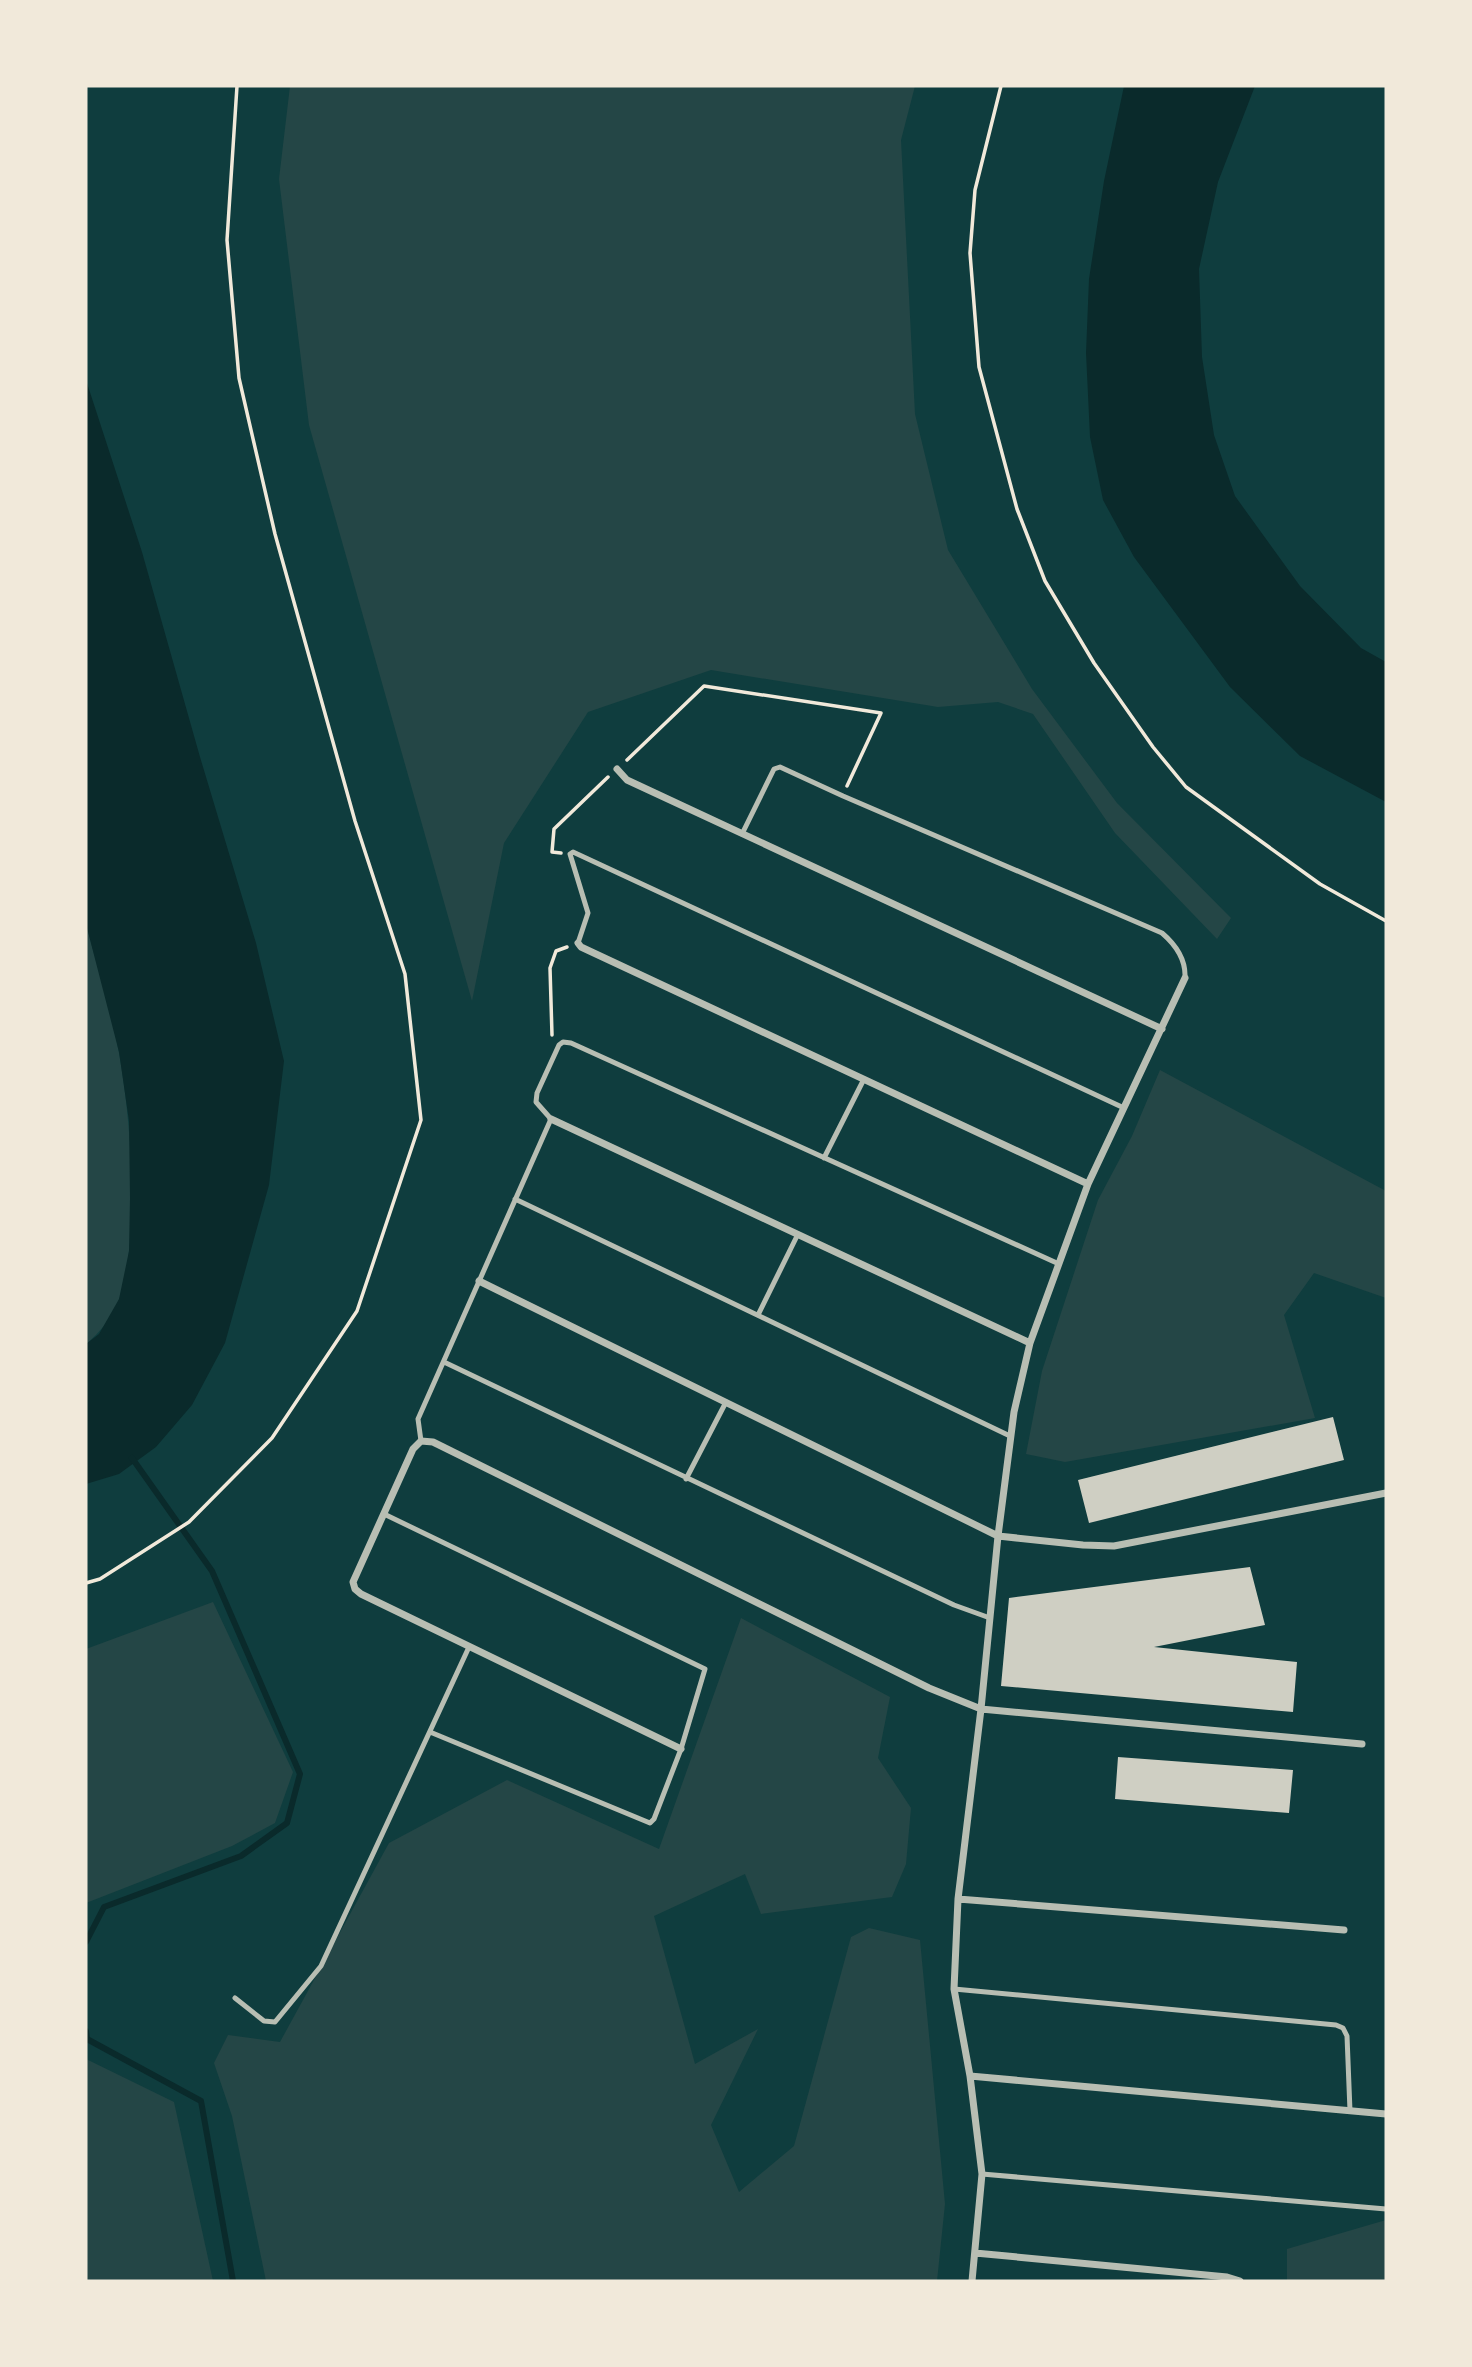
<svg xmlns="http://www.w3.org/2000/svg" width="1472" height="2367" font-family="'Open Sans',sans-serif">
<rect width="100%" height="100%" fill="#0f3d3e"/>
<path fill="#244646" d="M290,86H915L901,140L915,414L948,550L1032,689L1117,803L1231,918L1217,939L1115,833L1033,714L998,702L938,707L711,670L588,712L504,843L472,1001L309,425L279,179Z
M86,924C97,966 111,1009 119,1053C131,1120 140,1232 120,1297C114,1315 100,1333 86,1344Z
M1160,1070L1386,1191V1298L1314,1273L1284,1315L1315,1418L1065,1462L1026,1454L1042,1371L1098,1200L1132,1136Z
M213,1602L293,1772L275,1823L232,1846L86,1903V1649Z
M741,1618L890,1697L878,1758L911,1808L906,1864L892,1897L761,1914L745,1874L654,1916L695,2064L758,2029L711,2125L739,2192L794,2146L851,1937L869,1928L920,1940L945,2204L937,2281H266L232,2116L214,2063L228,2035L280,2042L389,1843L507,1780L659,1849Z
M86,2059L174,2102L213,2281H86Z
M1386,2220V2281H1287V2249Z"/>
<path fill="#0a2a2b" d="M1124,86H1255L1218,182L1199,269L1202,357L1214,435L1235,496L1300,586L1361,648L1386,662V802L1300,756L1230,687L1134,557L1103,500L1090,437L1086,353L1089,279L1104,181Z
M86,380L142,552L200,757L256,943L284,1061L269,1185L225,1343L192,1405L156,1447L119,1474L86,1484V1344L99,1334L119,1299L129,1251L130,1198L129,1121L119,1052L86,924Z"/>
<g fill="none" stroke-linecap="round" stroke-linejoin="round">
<path stroke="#0a2a2b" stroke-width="6" d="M86,1942L104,1907L241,1856L287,1823L300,1774L212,1571L132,1458
M86,2031L87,2039L201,2101L233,2281"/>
</g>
<path fill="#cfcfc3" d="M1333,1417L1344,1460L1089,1523L1078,1480Z
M1250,1567L1265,1625L1154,1647L1297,1662L1293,1712L1001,1686L1009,1598Z
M1118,1757L1293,1770L1289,1813L1115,1799Z"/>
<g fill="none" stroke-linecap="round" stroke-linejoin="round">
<path stroke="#f1e9da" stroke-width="3.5" d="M1001,86L975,190L970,253L979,367L1017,509L1045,581L1094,663L1153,747L1186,787L1320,884L1386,921
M627,760L704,686L881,713L847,786
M561,853L552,852L554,829L608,777
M552,1035L550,968L556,951L567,947
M86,1583L100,1579L189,1522L272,1438L357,1311L421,1120L405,974L355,821L275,534L239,378L227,240L237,86"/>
<path stroke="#b8beb3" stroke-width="5" d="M742,834L774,769L780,767L843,796L1162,933C1176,945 1186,960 1185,978
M578,943L588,913L570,854L573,852L1124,1108
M824,1158L864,1079
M515,1199L1010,1436
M758,1315L798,1234
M444,1362L954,1605L990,1618
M421,1441L418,1419L551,1119L536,1102L537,1093L559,1045L563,1042L571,1043L1059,1264
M686,1479L726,1402
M384,1514L705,1669L681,1749L654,1819L650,1823L430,1732
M954,1989L1336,2025L1343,2028L1347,2036L1350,2111
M235,1998L264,2021L275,2022L321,1966L469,1647
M982,2174L1386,2209"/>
<path stroke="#b8beb3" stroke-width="7" d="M617,769L627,780L1162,1029
M578,943L581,947L1088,1184
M551,1119L1030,1343
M479,1281L998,1536L1083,1545L1114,1546L1386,1493
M681,1749L361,1594L355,1589L353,1582L413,1449L421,1441L433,1442L929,1688L981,1709L1362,1744
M958,1899L1344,1930
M970,2076L1386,2114
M975,2253L1227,2277L1240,2281
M972,2281L982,2174L970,2076L954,1989L958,1899L981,1709L998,1536L1014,1412L1030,1343L1088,1184L1185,978"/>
</g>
<rect width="1472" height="2367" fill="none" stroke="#f1e9da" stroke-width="175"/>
</svg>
